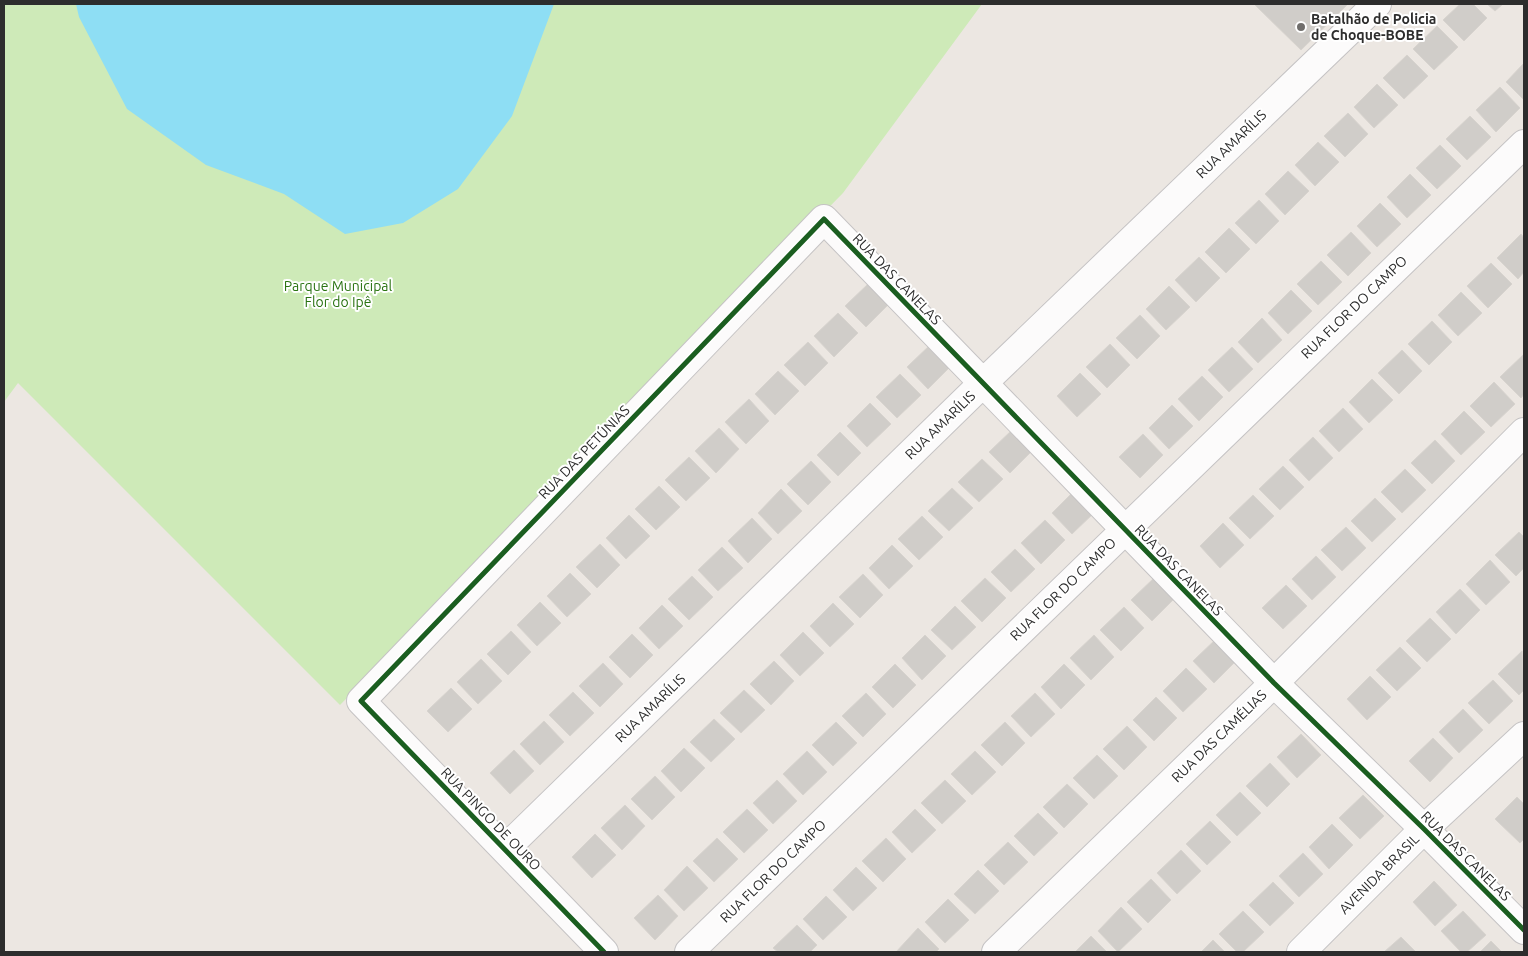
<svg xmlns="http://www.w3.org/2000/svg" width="1528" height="956" font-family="Ubuntu,sans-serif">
<rect width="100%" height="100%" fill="#ece7e2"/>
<path fill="#ceeab8" d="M4,4H982L843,193L340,705L18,383L4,402Z"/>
<path fill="#8edef4" d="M76,4H554L512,116L458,189L403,223L345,234L284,194L206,165L127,109L79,17Z"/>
<path fill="#d0cdc9" stroke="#d7d3ce" d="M1254,4H1348L1301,50Z
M1460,4H1473L1487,18L1464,41L1443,20Z
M1487,4H1503L1495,11Z
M1437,26L1458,47L1434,70L1413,49Z
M1407,55L1428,76L1404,99L1383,78Z
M1524,63V100L1506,82Z
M1377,84L1398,105L1374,128L1354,107Z
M1500,87L1520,108L1496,132L1476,110Z
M1348,113L1368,134L1345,157L1324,136Z
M1470,116L1491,137L1467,160L1446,139Z
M1318,142L1339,162L1315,186L1295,165Z
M1440,145L1461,166L1437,189L1416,168Z
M1288,171L1309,191L1285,215L1265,194Z
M1410,174L1431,195L1407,218L1387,197Z
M1259,200L1279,221L1256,244L1235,223Z
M1380,203L1401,224L1377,247L1357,226Z
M1229,228L1250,249L1226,273L1205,252Z
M1351,232L1371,253L1348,276L1327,255Z
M1521,234L1524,238V272L1518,279L1497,258Z
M1199,257L1220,278L1196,302L1175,280Z
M1321,261L1342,282L1318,305L1297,284Z
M1491,263L1512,284L1488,308L1467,286Z
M869,283L889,304L866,327L845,306Z
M1169,286L1190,307L1166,330L1146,309Z
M1291,290L1312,311L1288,334L1268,313Z
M1461,292L1482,313L1458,336L1438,315Z
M838,313L858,333L834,357L814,336Z
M1140,315L1160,336L1137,359L1116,338Z
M1262,318L1282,340L1258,363L1238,342Z
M1432,321L1452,342L1429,365L1408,344Z
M808,342L828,363L805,386L784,365Z
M931,344L952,365L928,389L907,367Z
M1110,344L1130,365L1107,388L1086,367Z
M1232,347L1253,369L1229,392L1208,370Z
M1402,350L1422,371L1399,394L1378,373Z
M1524,354V394L1521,398L1500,377Z
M778,371L799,391L775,415L755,394Z
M1080,373L1101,394L1077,417L1057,396Z
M900,374L921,395L897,418L876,397Z
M1202,376L1223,397L1199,421L1178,399Z
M1372,379L1393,400L1369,423L1349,402Z
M1494,382L1515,404L1491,427L1470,406Z
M749,399L769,421L746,444L725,422Z
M870,403L891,424L867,447L847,426Z
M1172,405L1193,426L1169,449L1149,428Z
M1343,408L1363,429L1339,452L1319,431Z
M1464,411L1485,432L1461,455L1441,434Z
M719,428L739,449L716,473L695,451Z
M1013,429L1033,450L1010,473L989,452Z
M840,432L861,453L838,476L817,455Z
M1143,434L1163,455L1140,478L1119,457Z
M1313,437L1333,458L1309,481L1289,460Z
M1435,440L1455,461L1432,484L1411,463Z
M689,457L710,478L686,501L665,480Z
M982,459L1003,479L979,502L958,482Z
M811,461L831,482L808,505L787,484Z
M1283,466L1304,487L1280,510L1259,489Z
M1405,469L1426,490L1402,513L1381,492Z
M659,486L680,507L656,530L635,509Z
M952,488L973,508L949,531L928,511Z
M781,489L802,511L778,534L758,513Z
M1075,490L1096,511L1072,534L1052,513Z
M1253,495L1274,516L1250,539L1229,518Z
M1375,498L1396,519L1372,542L1351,521Z
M629,515L650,536L626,559L606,538Z
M922,516L943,537L919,560L898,539Z
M752,518L772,539L748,563L728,541Z
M1045,520L1065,540L1041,564L1021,543Z
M1223,523L1244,545L1220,568L1200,546Z
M1346,527L1366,548L1342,571L1321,550Z
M1519,532L1524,537V568L1516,576L1495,555Z
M600,544L620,565L597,588L576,567Z
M892,545L913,566L889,589L869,568Z
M722,547L743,568L718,591L698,570Z
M1015,549L1035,569L1011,592L991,572Z
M1316,556L1336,577L1312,600L1292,579Z
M1490,560L1510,582L1486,605L1466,584Z
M570,573L591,594L567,617L547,596Z
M863,574L883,595L860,618L839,597Z
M692,576L713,597L689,620L668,599Z
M1155,577L1175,598L1152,621L1131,600Z
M985,578L1006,598L982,622L961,601Z
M1286,585L1307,606L1283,629L1262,608Z
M1460,589L1480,610L1456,634L1436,612Z
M540,602L561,623L537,646L517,625Z
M833,603L854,624L830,647L810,626Z
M662,605L683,626L659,649L639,628Z
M955,606L976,627L952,650L931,630Z
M1124,607L1144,628L1121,651L1100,630Z
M1430,618L1451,639L1427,662L1406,641Z
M511,631L531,652L508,675L487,654Z
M803,632L824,653L800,676L780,655Z
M632,634L653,655L630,678L609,657Z
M925,635L946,656L922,680L902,658Z
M1094,635L1114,657L1091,680L1070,658Z
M1217,638L1238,659L1214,683L1193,661Z
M1400,647L1421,668L1397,691L1376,670Z
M1522,651L1524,690L1519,695L1498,674Z
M481,659L502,681L478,704L457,682Z
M774,661L794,681L771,705L750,684Z
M603,663L623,684L600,707L579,686Z
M895,664L916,685L893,708L872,687Z
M1064,664L1085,685L1061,709L1041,687Z
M1186,668L1207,689L1183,712L1163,691Z
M1370,676L1391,697L1367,720L1347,699Z
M1493,680L1513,701L1489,724L1468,703Z
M451,688L472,709L448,732L427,711Z
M744,690L765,710L741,733L720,713Z
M573,692L594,713L570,736L549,715Z
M866,693L886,714L863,737L842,716Z
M1035,693L1055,714L1031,737L1011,716Z
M1156,697L1177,718L1154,741L1133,720Z
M1463,709L1483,730L1459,753L1439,732Z
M714,719L735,739L711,762L690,742Z
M544,721L564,742L540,765L520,744Z
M836,722L857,743L833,766L812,745Z
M1005,722L1025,743L1002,766L981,745Z
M1127,726L1147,747L1124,770L1103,749Z
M1301,734L1321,755L1297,778L1277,757Z
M1433,738L1453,758L1430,782L1409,761Z
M684,748L705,768L681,792L661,771Z
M514,750L534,771L510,794L490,773Z
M807,751L827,772L803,795L783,774Z
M975,751L996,772L972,795L951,774Z
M1097,755L1118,776L1094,799L1073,778Z
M1270,763L1290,784L1267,807L1246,786Z
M655,776L675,797L652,820L631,799Z
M777,780L797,801L773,824L753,803Z
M945,780L966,801L942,824L921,803Z
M1067,784L1088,804L1064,828L1043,807Z
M1240,792L1261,813L1237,836L1216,815Z
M1363,795L1384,816L1360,839L1339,818Z
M1517,797L1524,804V839L1520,843L1495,819Z
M625,805L645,826L622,850L601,828Z
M747,809L768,830L744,853L723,832Z
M915,809L936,830L912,853L892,832Z
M1038,813L1058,833L1034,856L1014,836Z
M1210,821L1231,842L1207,865L1186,844Z
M1332,824L1353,845L1329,869L1309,847Z
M595,834L616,855L592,878L572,857Z
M717,838L738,859L714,882L693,861Z
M886,838L906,859L883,882L862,861Z
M1008,842L1028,862L1004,885L984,865Z
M1181,850L1201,871L1177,894L1157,873Z
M1303,853L1323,874L1299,897L1279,876Z
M687,866L708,888L684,911L664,890Z
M856,867L877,888L853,911L833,890Z
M978,870L999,891L975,914L954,894Z
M1151,879L1171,900L1148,923L1127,902Z
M1434,881L1457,905L1435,926L1413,902Z
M1273,882L1294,903L1270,926L1249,905Z
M658,895L678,916L655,940L634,918Z
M826,896L847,917L823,940L803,919Z
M948,899L969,920L945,943L925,922Z
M1121,907L1142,929L1118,952L1098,931Z
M1243,911L1264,932L1243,952H1237L1219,934Z
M1463,911L1486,935L1467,952H1461L1441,931Z
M797,925L817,945L810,952H778L773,948Z
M918,928L939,949L936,952H896Z
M1091,936L1107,952H1075Z
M1401,937L1416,952H1384Z
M1213,940L1225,952H1201Z
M1491,941L1502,952H1480Z"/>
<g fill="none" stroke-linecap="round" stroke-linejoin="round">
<g stroke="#c5c3c4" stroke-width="30">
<path id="street" d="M505,849L983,383L1377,4
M604,952L361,701L824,219L1274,683L1424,829L1524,930
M689,952L1524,144
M996,952L1274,683L1524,432"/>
</g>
<g stroke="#c5c3c4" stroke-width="30">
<path id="secondary" d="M1301,952L1424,829L1524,736"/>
</g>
<use href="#street" stroke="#fcfbfb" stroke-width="28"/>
<use href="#secondary" stroke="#fcfbfb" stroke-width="28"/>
<g stroke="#fff" stroke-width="8">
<path id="cycleway" d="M604,952L361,701L824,219L1274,683L1424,829L1524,930"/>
</g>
<use href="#cycleway" stroke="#1b5e20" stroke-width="5"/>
</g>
<circle fill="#706e6c" stroke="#fff" stroke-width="2" cx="1301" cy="27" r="5"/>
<g text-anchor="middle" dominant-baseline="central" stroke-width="4" stroke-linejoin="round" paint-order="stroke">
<g font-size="14" font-weight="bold" fill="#2d2d2d" stroke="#fff" text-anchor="start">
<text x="1311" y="19">Batalhão de Policia<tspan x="1311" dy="16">de Choque-BOBE</tspan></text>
</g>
<g font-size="14" fill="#2d2d2d" stroke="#fff">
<text transform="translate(1231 144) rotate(-44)">RUA AMARÍLIS</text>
<text transform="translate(897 279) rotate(46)">RUA DAS CANELAS</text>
<text transform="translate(1354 307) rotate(-44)">RUA FLOR DO CAMPO</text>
<text transform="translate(940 425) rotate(-44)">RUA AMARÍLIS</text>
<text transform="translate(584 452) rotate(-46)">RUA DAS PETÚNIAS</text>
<text transform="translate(1179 570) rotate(46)">RUA DAS CANELAS</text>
<text transform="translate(1063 589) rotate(-44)">RUA FLOR DO CAMPO</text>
<text transform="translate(650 708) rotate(-44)">RUA AMARÍLIS</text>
<text transform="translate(1219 736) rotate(-44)">RUA DAS CAMÉLIAS</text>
<text transform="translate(491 819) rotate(46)">RUA PINGO DE OURO</text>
<text transform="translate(1466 856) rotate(45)">RUA DAS CANELAS</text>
<text transform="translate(773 871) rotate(-44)">RUA FLOR DO CAMPO</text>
<text transform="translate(1379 874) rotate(-45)">AVENIDA BRASIL</text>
</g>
<g font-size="14" fill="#2b7413" stroke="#fff">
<text x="338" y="286">Parque Municipal<tspan x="338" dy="16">Flor do Ipê</tspan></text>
</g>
</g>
<rect width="1528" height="956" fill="none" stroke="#2d2d2d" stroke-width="10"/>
</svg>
